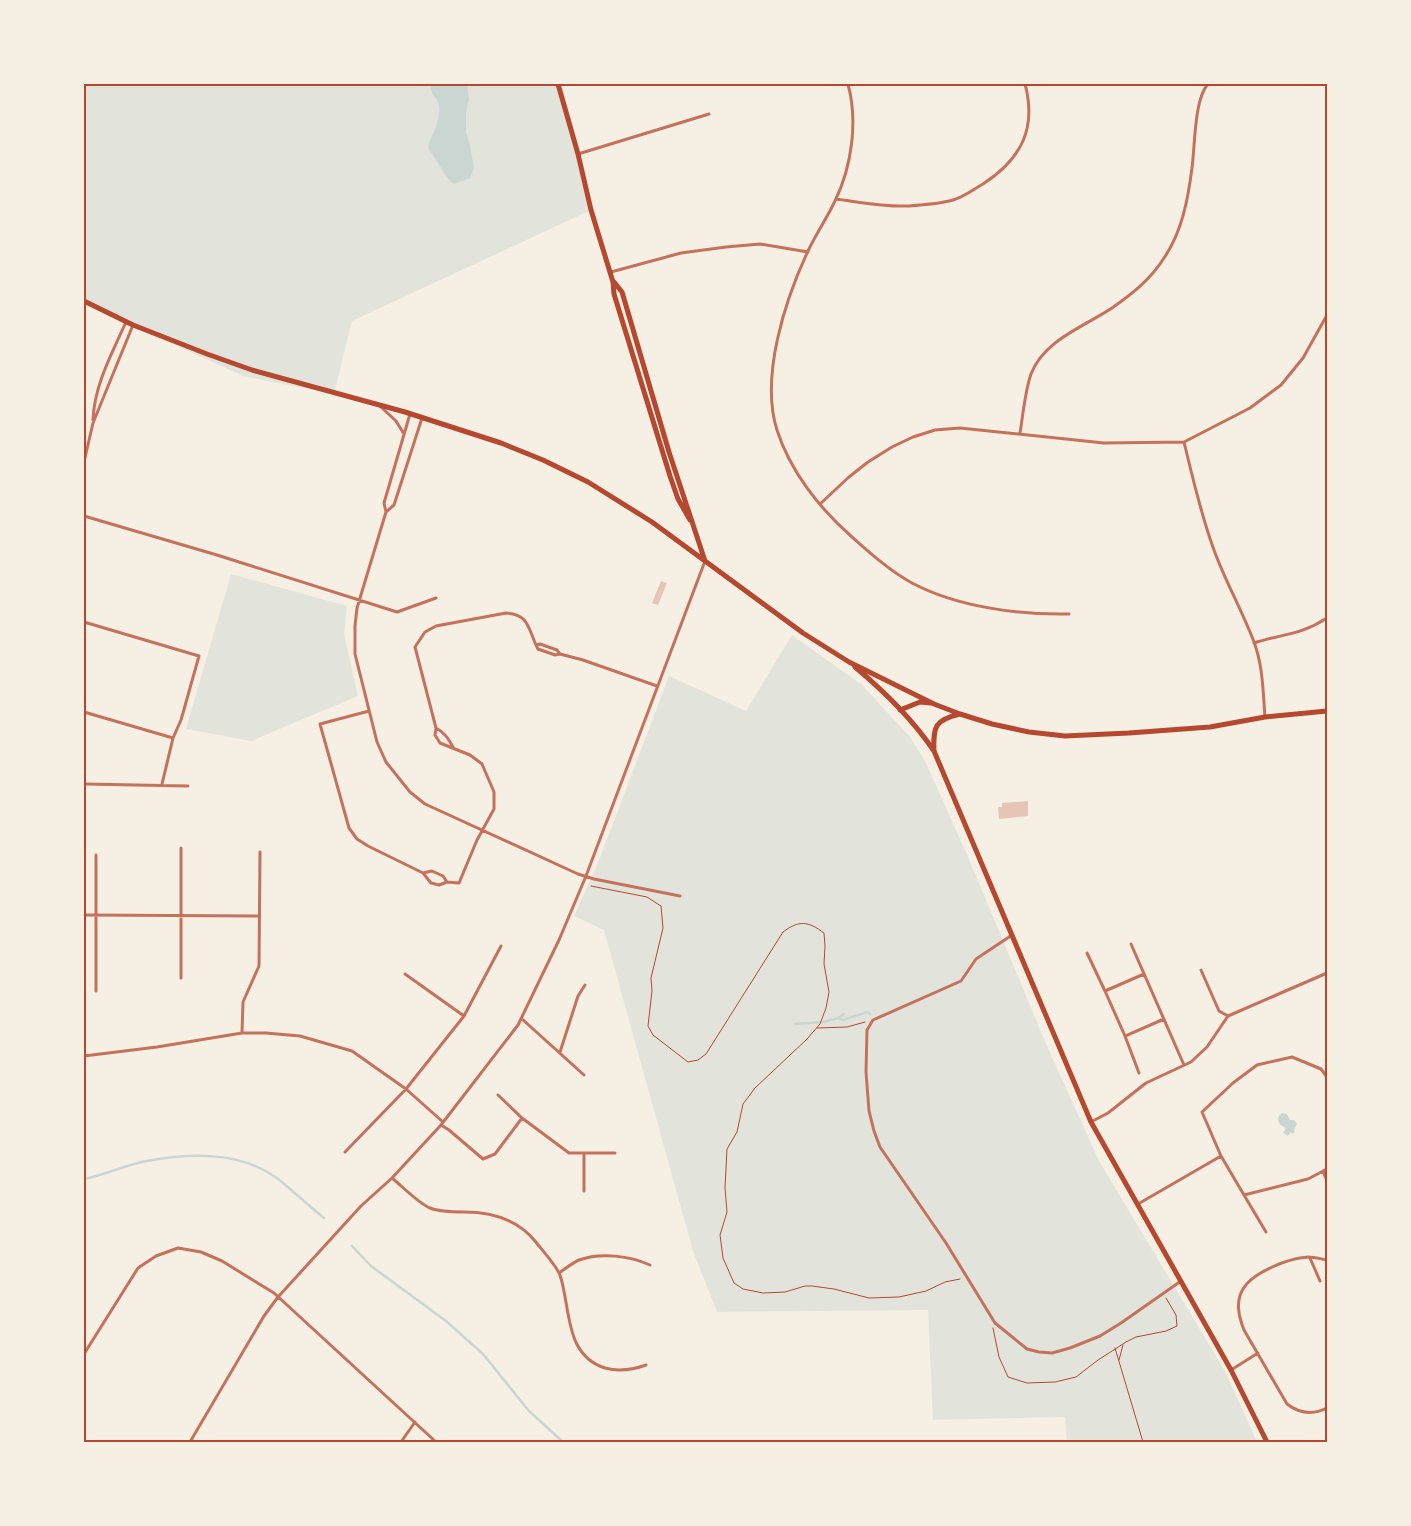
<svg xmlns="http://www.w3.org/2000/svg" width="1411" height="1526" font-family="'Noto Sans',sans-serif">
<rect width="100%" height="100%" fill="#f6efe4"/>
<path fill="#e2e4dc" d="M84,84H559L589,211L352,321L334,394L243,376L84,303Z
M231,574L347,606L344,634L358,696L251,741L186,729Z
M792,635L862,685L910,737L926,763L968,857L1047,1046L1099,1161L1226,1373L1257,1442H1067L1065,1417L933,1420L928,1310L717,1312L693,1251L604,930L574,916L598,863L669,676L746,711Z"/>
<path fill="#c9d6d2" d="M430,84H467L469,99L466,113V132L470,146L474,168L470,178L454,184L448,179L429,149L428,145C433,135 441,117 439,106C438,97 430,95 430,84Z
M1282,1113L1287,1114L1290,1120H1294L1297,1124L1294,1129L1295,1132L1292,1134L1291,1132L1288,1136L1283,1133L1286,1128L1280,1125L1278,1120L1279,1116Z"/>
<g fill="none" stroke-linecap="round" stroke-linejoin="round">
<path stroke="#c9d6d2" stroke-width="2.5" d="M838,1018L844,1014
M795,1024L823,1022L838,1018L843,1020L867,1012L870,1014
M84,1179C105,1175 125,1165 147,1161C190,1153 239,1151 277,1178C293,1191 308,1205 324,1218
M352,1246L371,1266L446,1321L483,1354L529,1411L563,1442"/>
</g>
<path fill="#e6c5b7" d="M661,581L667,583L658,605L652,603Z
M1028,801V816L999,819L998,807H1002V803Z"/>
<g fill="none" stroke-linecap="round" stroke-linejoin="round">
<path stroke="#b5482f" stroke-width="1" d="M591,886L647,897L661,906L663,928L651,978L652,991L648,1026L653,1035L688,1062L698,1060L706,1054L783,932C799,920 808,921 824,933L825,946L824,964L829,992L826,1008L820,1024L807,1039L755,1088L743,1104L737,1132L727,1149L725,1188L727,1212L720,1235L723,1258L734,1283L743,1289L763,1293L785,1292L805,1286H812L834,1289L869,1298L899,1297L926,1291L945,1282L960,1279
M817,1028L847,1027L865,1022
M993,1328L999,1357L1008,1377L1027,1383L1055,1382L1076,1377L1098,1360L1126,1342L1136,1337L1166,1331L1177,1326L1176,1315L1166,1298
M1115,1348L1143,1442
M1119,1360L1123,1345"/>
<path stroke="#c5725c" stroke-width="3" d="M848,84C858,121 852,166 835,201C827,218 816,234 808,251C785,300 760,377 777,430C790,471 820,509 852,537C870,553 890,571 912,583C957,607 1019,615 1069,614
M578,154L709,114
M836,199C859,202 885,207 908,206C923,205 939,204 953,200C964,197 974,189 983,184C1021,159 1037,129 1025,84
M611,272L681,253L726,247L760,244L808,252
M381,407L396,421L404,434
M410,414L384,503L386,512L357,608L355,626V654L377,742L386,762L410,792L425,804L578,874L594,879L680,896
M93,420C94,386 112,353 126,322
M1020,433C1023,415 1025,391 1031,374C1044,340 1085,326 1112,308C1132,294 1151,279 1164,258C1182,232 1188,199 1192,168C1195,147 1194,99 1208,84
M1184,442C1193,479 1201,515 1214,550C1225,581 1242,610 1254,642C1263,666 1263,692 1265,717
M84,462L93,423L133,325
M820,504L849,477L868,462L892,447L913,437L935,430L960,428L1104,443L1184,442L1250,408L1281,385L1303,358L1327,315
M386,512L394,505L422,418
M84,516L217,555L397,612L436,598
M84,622L199,656L181,720L173,738L162,784
M1254,643C1282,634 1301,635 1327,618
M540,644L557,650L560,654L555,655L538,649L536,645Z
M560,654L583,660L657,686
M369,711L320,724L349,828L357,839L368,846L423,873L431,883L439,885L447,882L459,883L477,840L494,809V792L482,764L470,755L440,743L435,735L436,728L415,647L425,632L436,626L506,613C528,614 528,627 536,645
M84,712L173,738
M436,728C444,732 448,738 453,747
M84,784L188,786
M181,848V978
M96,855V991
M423,873L432,871L443,876L447,882
M84,915L259,916
M1012,935L976,959L961,981L873,1020L867,1030L866,1072L869,1111L874,1131L880,1147L946,1243L995,1323L1027,1349L1039,1352L1052,1353L1070,1348L1100,1336L1121,1323L1181,1281
M1131,944L1184,1065
M1087,953L1105,991L1144,974
M1201,970L1219,1011L1228,1016
M405,974L464,1016
M1105,991L1125,1036L1164,1019
M522,1019L584,1075
M242,1033L243,1002L259,966L260,852
M1125,1036L1139,1073
M560,1052L578,996L585,985
M84,1056L157,1047L242,1033H266L300,1036L352,1051L406,1089L443,1122
M1327,1077L1321,1069L1292,1057L1257,1065L1233,1083L1202,1112L1221,1156L1244,1195L1308,1179L1327,1169
M498,1095L522,1118
M1091,1122L1108,1113L1146,1083L1191,1062L1207,1047L1228,1016L1327,973
M441,1125L449,1130L483,1159L495,1154L522,1118L569,1153H615
M345,1152L406,1089L464,1016L501,946
M1323,1171L1327,1181
M392,1178C402,1186 418,1203 430,1208C440,1212 454,1212 464,1212C492,1212 517,1219 535,1241C542,1250 556,1265 560,1275C571,1308 564,1355 605,1368C619,1372 632,1370 646,1365
M584,1191V1153
M1244,1195L1266,1232
M1138,1204L1221,1156
M1310,1258L1320,1281
M1327,1260C1321,1259 1314,1257 1308,1257C1289,1258 1253,1272 1243,1289C1235,1302 1239,1317 1244,1330L1287,1404C1300,1414 1313,1415 1327,1408
M559,1273C565,1269 572,1263 579,1260C601,1252 630,1256 650,1265
M84,1354L138,1268L156,1256L178,1248L201,1252L222,1261L274,1293L436,1442
M1231,1370L1258,1353
M190,1442L264,1316L278,1297L361,1206L392,1178L441,1125L518,1025L559,940L586,876L705,561
M401,1442L415,1422"/>
<path stroke="#b5482f" stroke-width="5" d="M558,84L578,154L591,210L613,282L614,294L670,476L678,499L690,520
M614,282L622,292L669,452L705,561
M84,301L133,325L207,354L252,370L405,412L501,443L543,460L588,482L652,522L803,633L849,662L934,704L960,714L992,724L1029,732L1065,736L1129,733L1210,727L1265,717L1327,711
M855,667C885,692 913,720 934,751L1091,1122L1231,1370L1267,1442
M900,710L920,702L931,703
M934,751C933,726 935,720 960,714"/>
</g>
<rect width="1411" height="1526" fill="none" stroke="#f6efe4" stroke-width="170"/>
<rect x="85" y="85" width="1241" height="1356" fill="none" stroke="#b5482f" stroke-width="2"/>
</svg>
